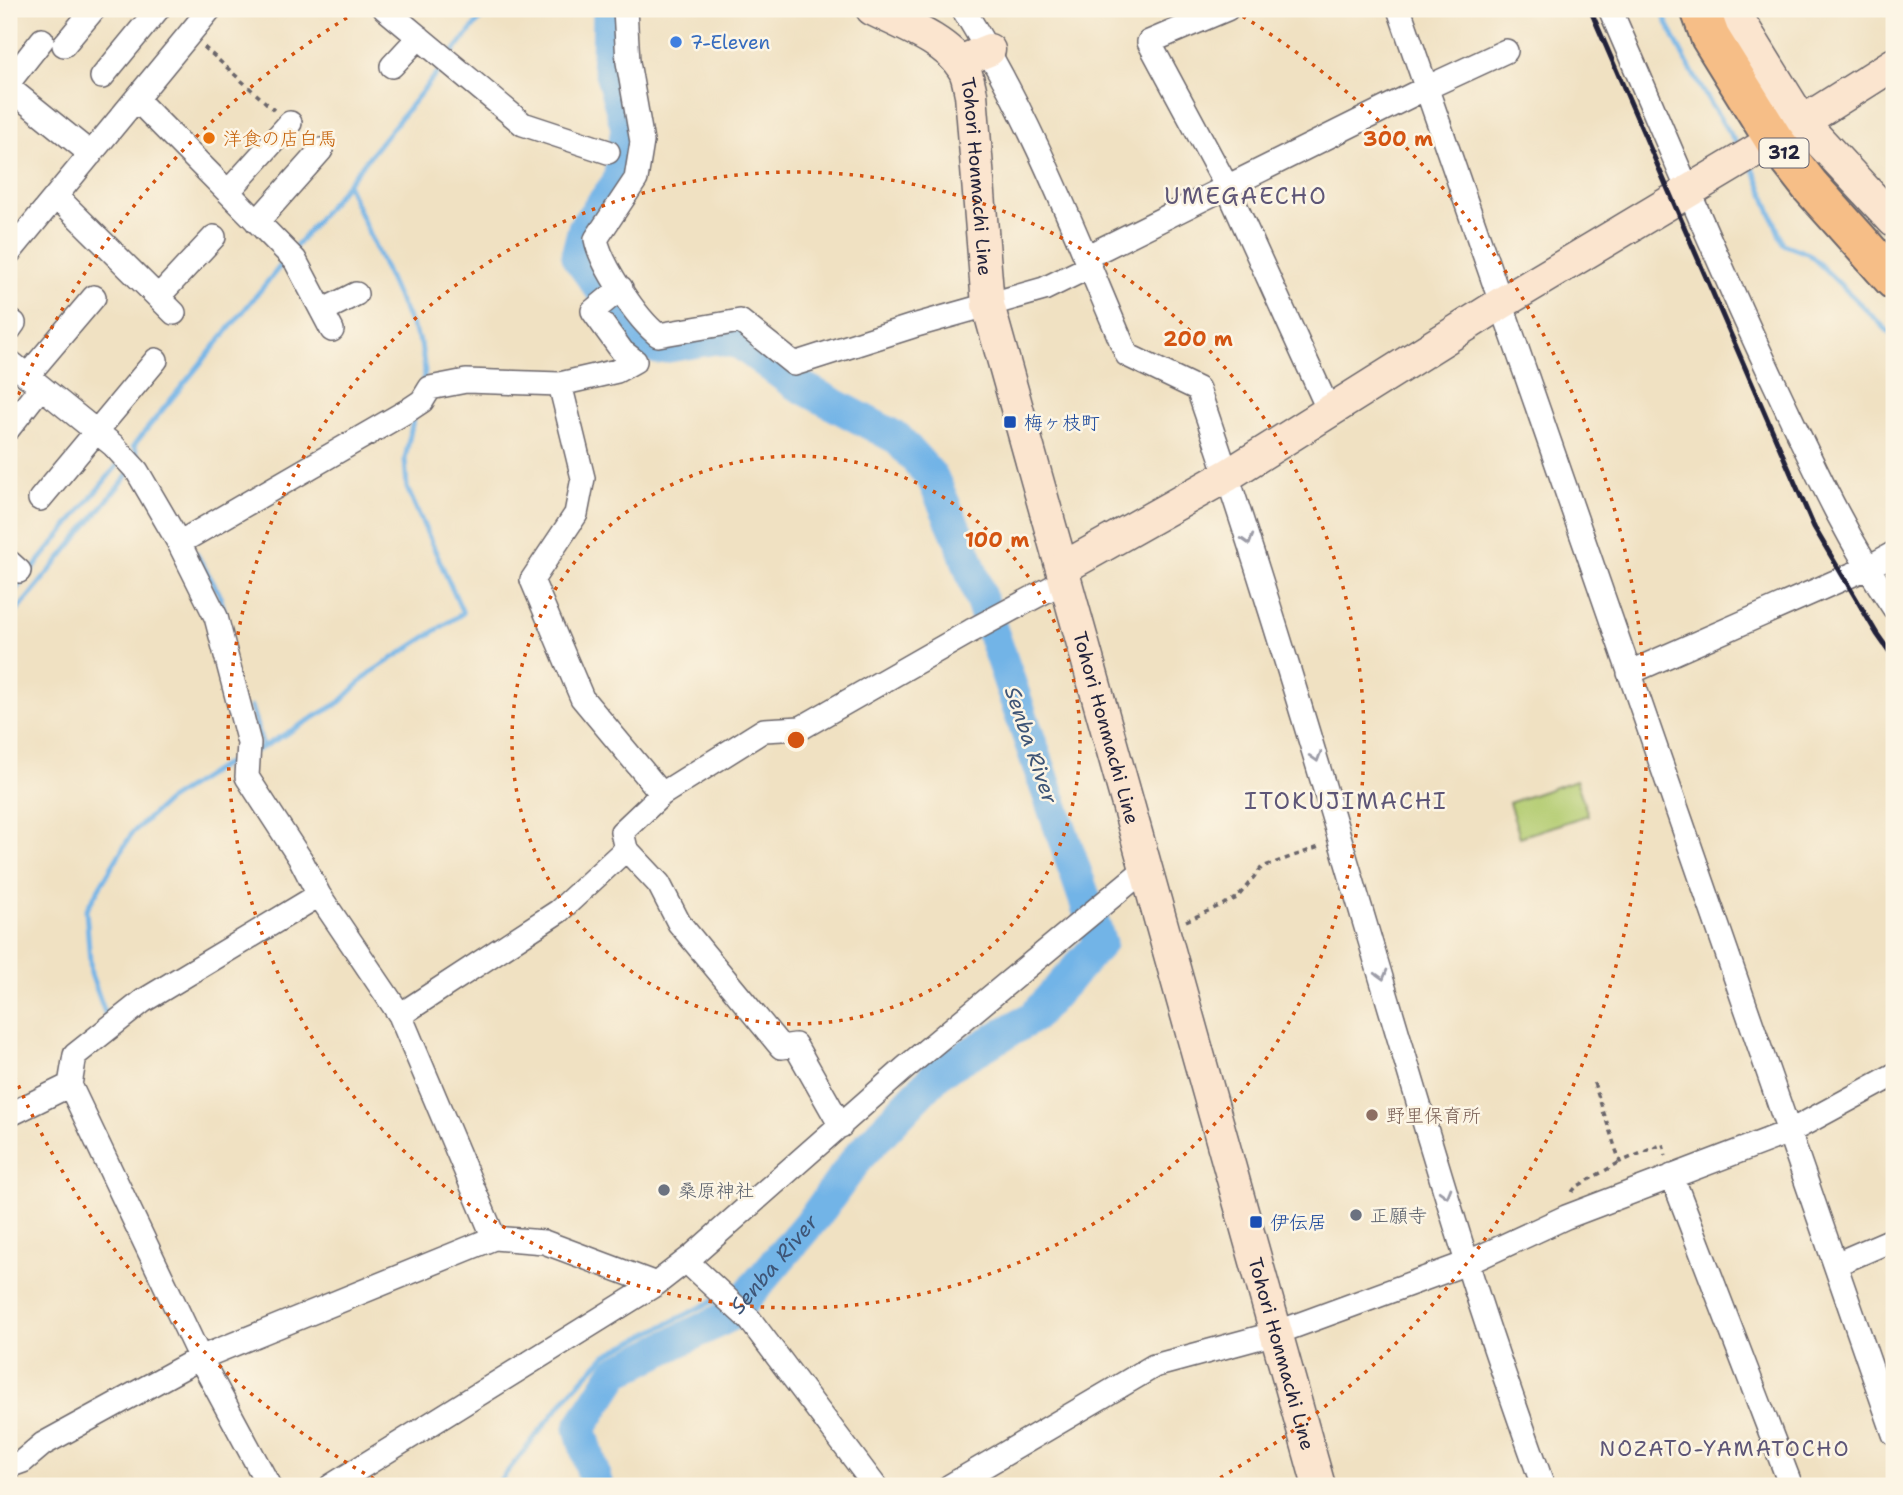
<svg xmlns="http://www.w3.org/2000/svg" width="1903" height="1495" font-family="'Shantell Sans','Klee One',sans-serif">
<rect width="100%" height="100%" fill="#fcf5e5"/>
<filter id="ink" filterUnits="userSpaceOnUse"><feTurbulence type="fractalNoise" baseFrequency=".0143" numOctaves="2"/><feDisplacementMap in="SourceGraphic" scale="14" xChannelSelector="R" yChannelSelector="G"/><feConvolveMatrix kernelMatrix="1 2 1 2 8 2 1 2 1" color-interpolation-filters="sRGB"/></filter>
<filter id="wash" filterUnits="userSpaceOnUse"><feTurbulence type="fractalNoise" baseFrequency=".00686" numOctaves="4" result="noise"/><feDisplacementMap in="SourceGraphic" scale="28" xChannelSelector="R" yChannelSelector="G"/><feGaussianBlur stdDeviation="1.57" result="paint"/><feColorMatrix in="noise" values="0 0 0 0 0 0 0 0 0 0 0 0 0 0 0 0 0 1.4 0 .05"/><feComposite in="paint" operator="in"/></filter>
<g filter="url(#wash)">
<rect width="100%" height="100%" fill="#f0e1c2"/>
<path fill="#b3cc71" stroke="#6a7756" stroke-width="2" d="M1576,780L1588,815L1520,837L1509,803Z"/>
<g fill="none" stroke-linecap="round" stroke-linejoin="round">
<path stroke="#72b4e7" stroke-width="5" d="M1661,9C1682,59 1710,104 1740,149
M451,55L488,9
M1751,166L1757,176L1783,244L1809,254L1894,337
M347,184L396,294L421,344L425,371L422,385
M292,251L443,66
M134,445L139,458
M133,446L286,259
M196,553L219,593L224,610
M9,598L120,462
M9,621L131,471
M251,707L263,747L255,751
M263,747L339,703L370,673L463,613L407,488L405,459L414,415
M108,1021L91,974L86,910L132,833L167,801L225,764L243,756
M728,1293L741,1285L770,1252L817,1214
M496,1486L574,1388L606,1355L717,1299"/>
<path stroke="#72b4e7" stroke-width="33" id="s1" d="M597,1486L580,1428L616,1372L731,1315L817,1214L859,1156L940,1071L1033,1017L1100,943L961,542L932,477L897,438L794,383L740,343L716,338L657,348L636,337L577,256L584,228L619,181L627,128L608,62L609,9"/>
</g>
</g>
<g filter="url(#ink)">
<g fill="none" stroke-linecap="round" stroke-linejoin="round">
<g stroke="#6a656a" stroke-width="26">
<path id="street" d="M385,9L523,124L608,152
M625,9L628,62L642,142L636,179L596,239C601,265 637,319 658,335L740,321L794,364L913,326L1044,289L1089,267
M963,9C1031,117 1077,238 1127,355L1198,389C1297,677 1376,971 1467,1262C1490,1337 1517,1412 1543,1486
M1227,9L1149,42L1227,187L1329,411
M1399,9L1894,1434
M1610,9C1666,137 1719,267 1779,393C1815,469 1846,538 1894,608
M64,45L94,9
M392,66L419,37
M102,77L158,9
M9,82L42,40
M9,88L91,154
M136,99L295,260L332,330
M228,192L290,123
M56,196L174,313
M257,222L321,150
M9,253L210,9
M1089,267L1090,255L1426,88L1506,51
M158,297L214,237
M322,311L356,294
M9,330L14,323
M9,361L113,445L137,471L179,543L216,617L249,743L247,777L301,860L319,895L400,1015L494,1238L544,1242L656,1284
M27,376L94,297
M560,384L583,478L576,514L532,580L582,698L662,794
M9,428L41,387
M40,499L156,360
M179,543L407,411L422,401L430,388L466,381L560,384L617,371L635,361L622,351L593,311L621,288
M9,562L19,571
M1629,673L1867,568L1894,553
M626,849L659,884L679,923L781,1047L795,1045L841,1126
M400,1015L559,911L626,849L622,832L662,794L764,730L801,728L971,631L1066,580
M70,1085L200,1358L269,1486
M9,1115L70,1085L75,1055L143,1001L319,895
M1672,1176L1791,1486
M686,1261L750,1320L875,1486
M1836,1264L1894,1239
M9,1466L23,1461L43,1444L200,1358L494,1238
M331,1486L656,1284L692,1256L905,1068L1145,869
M950,1486L1154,1366L1276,1333L1467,1263L1566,1217L1789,1132L1894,1075"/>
</g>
<g stroke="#6a656a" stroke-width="35">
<g id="secondary">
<path id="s2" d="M872,9C899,23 947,40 963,68C968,75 969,86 971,94L988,305L1319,1486"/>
<path d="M1735,9L1742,25L1802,122L1894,221"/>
<path d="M959,62L989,50"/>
<path d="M1063,568L1228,475L1500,304L1774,140L1894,64"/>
</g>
</g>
<g stroke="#6a656a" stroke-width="42">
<path id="highway" d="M1700,9L1710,37L1774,140L1810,186L1894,280"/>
</g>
<path stroke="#6a656a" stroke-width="3.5" stroke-dasharray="5 5" stroke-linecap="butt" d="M204,47L274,110
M1186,921L1237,898L1262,867L1322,846
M1594,1083L1620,1162L1663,1144L1666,1156
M1572,1192L1576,1187L1620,1162"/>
<use href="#street" stroke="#fff" stroke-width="23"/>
<use href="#secondary" stroke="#fbe5cf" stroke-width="32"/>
<use href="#highway" stroke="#f6be87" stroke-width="38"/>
<path stroke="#22223b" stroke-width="5" d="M1590,9L1814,527L1877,634L1894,658"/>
</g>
<defs><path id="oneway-chevron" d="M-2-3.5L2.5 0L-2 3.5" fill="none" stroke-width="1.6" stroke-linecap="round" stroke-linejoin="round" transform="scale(1.75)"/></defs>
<g stroke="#9c9ca7">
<use href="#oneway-chevron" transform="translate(1248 540) rotate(73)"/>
<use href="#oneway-chevron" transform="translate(1316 757) rotate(73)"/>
<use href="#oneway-chevron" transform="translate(1382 975) rotate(74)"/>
<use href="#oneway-chevron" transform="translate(1446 1193) rotate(74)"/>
</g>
</g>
<g fill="none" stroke="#d45411" stroke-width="3.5" stroke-dasharray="3.5 7">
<circle cx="796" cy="740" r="284"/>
<circle cx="796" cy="740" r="568"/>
<path d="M383 1484A851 851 0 0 1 10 1066M10 414A851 851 0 0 1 358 11M1234 11A851 851 0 0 1 1209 1484"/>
</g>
<circle fill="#3f7fe0" stroke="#fcf5e5" stroke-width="2.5" cx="676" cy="42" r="7"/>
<circle fill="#e8710a" stroke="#fcf5e5" stroke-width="2.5" cx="209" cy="138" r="7"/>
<g fill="#1a4fb4" stroke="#fcf5e5" stroke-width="2.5">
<rect x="1003" y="415" width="14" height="14" rx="3.5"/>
<rect x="1249" y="1215" width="14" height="14" rx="3.5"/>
</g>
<circle fill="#8d6e63" stroke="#fcf5e5" stroke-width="2.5" cx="1372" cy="1115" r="7"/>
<g fill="#6b7280" stroke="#fcf5e5" stroke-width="2.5">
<circle cx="664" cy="1190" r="7"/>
<circle cx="1356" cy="1215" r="7"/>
</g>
<g text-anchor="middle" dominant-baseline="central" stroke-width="5" stroke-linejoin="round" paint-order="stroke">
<rect fill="#fcf5e5" stroke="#63616e" stroke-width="2" x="1759.5" y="138.5" width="49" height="29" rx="5"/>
<g font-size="18" font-weight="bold" fill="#22223b">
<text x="1784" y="153">312</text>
</g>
<g font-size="19" fill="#366cbe" stroke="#fcf5e5" text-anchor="start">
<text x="690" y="42">7-Eleven</text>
</g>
<g font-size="19" fill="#c56008" stroke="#fcf5e5" text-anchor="start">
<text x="223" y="138">洋食の店白馬</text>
</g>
<g font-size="19" fill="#22223b" stroke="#fcf5e5">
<text stroke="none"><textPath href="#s2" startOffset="220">Tohori Honmachi Line</textPath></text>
<text stroke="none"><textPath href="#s2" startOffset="788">Tohori Honmachi Line</textPath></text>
<text stroke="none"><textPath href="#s2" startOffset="1438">Tohori Honmachi Line</textPath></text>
</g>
<g font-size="19" fill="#164399" stroke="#fcf5e5" text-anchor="start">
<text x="1024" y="422">梅ヶ枝町</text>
<text x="1270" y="1222">伊伝居</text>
</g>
<g font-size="19" fill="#785e54" stroke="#fcf5e5" text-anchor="start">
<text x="1386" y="1115">野里保育所</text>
</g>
<g font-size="19" fill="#5b616d" stroke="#fcf5e5" text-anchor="start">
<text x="678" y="1190">桑原神社</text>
<text x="1370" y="1215">正願寺</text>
</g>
<g font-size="21" font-style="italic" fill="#3e5577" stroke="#fcf5e5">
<text transform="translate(1031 745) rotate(71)">Senba River</text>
<text stroke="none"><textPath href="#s1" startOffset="322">Senba River</textPath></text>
</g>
<g font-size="21" letter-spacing="2" fill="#5e5677" stroke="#fcf5e5">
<text x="1725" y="1449">NOZATO-YAMATOCHO</text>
</g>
<g font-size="23" letter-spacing="2" fill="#5e5677" stroke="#fcf5e5">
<text x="1246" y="196">UMEGAECHO</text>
<text x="1346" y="801">ITOKUJIMACHI</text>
</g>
</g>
<circle cx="796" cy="740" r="10" fill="#d45411" stroke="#fcf5e5" stroke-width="3.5"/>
<g font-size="21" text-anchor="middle" font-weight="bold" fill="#d45411" stroke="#fcf5e5" stroke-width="5" stroke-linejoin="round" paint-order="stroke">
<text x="1398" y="146">300 m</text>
<text x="1198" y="346">200 m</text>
<text x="997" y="547">100 m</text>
</g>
<rect width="1903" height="1495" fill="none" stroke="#fcf5e5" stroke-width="35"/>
</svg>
